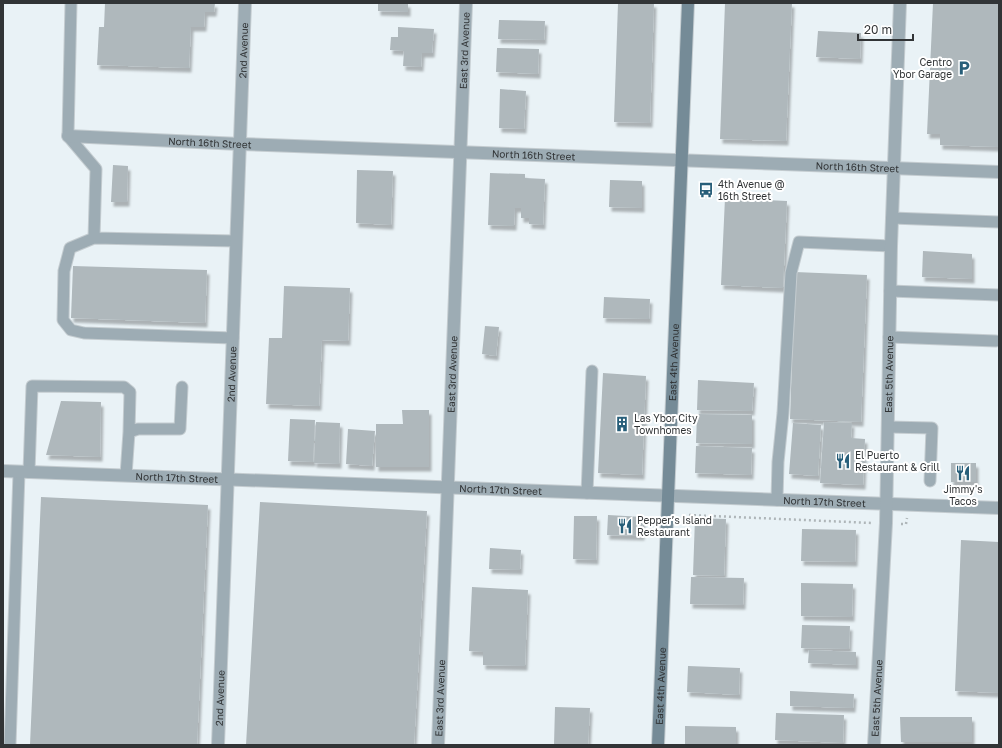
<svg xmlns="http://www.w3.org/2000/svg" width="1002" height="748" font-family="'Golos Text',sans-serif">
<defs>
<filter id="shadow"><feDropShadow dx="2.5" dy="4.5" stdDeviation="1" flood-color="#0004"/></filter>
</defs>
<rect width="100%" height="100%" fill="#e9f2f6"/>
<path fill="#afb8bc" filter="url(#shadow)" d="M105,3H215L214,12H205L204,27H191L189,68L97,65L99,27H104Z
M378,3H408V12L378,11Z
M618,3H654L650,123L614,122Z
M725,3H792L786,141L720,139Z
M933,3H999V147L940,145V134H927Z
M499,20L545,21L544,40L498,39Z
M398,27L434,29L432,53H422L421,67L403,66L404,51L390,50L391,37H398Z
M818,31L861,33L860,59L816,57Z
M497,48L539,49L538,74L496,72Z
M500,89L526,91L524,129L499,128Z
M113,165L128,166L127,202H111Z
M357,170L393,171L391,225L356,223Z
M490,173L525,174V178L545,179L543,225L529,224V218H521V208H515L514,226L488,225Z
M610,180L642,181V208L609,207Z
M725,198L787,201L783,288L721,285Z
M923,251L972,254V279L922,277Z
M73,266L207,270L205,323L71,318Z
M795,272L867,275L861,422L790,419Z
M284,286L350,288L348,341L322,340L319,406L266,404L269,338H282Z
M604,297L650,299L649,319L603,318Z
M485,326L499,327L496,356L482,354Z
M603,373L646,376L642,475L598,473Z
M698,380L754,383L752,411L697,410Z
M61,401L101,402L100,457L46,455Z
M402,410H429V467H376V424H403Z
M697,414L752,415V444L696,443Z
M290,419L315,420L313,462L288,461Z
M316,422L340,423L339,464L314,463Z
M824,422L852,423L851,438L865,439L863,485L820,483Z
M793,423L821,425L818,476L789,474Z
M348,429L375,431L372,466L346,464Z
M696,446L752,448L751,475L695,473Z
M951,463H976V482H951Z
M41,497L208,505L197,745H30Z
M260,502L427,511L414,745H246Z
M608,515L643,517L642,536L607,535Z
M574,516H597L596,560L573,559Z
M695,518L726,519L724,576L693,575Z
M802,529L856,530L855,562L801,561Z
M961,540L999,542V693L955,691Z
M490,548L521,550L520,570L489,569Z
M691,577L744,578L743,605L690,604Z
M801,583L853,584L852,617L801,616Z
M472,587L528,590L525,666L483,665V652L469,651Z
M802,625L850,626L849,649L801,648Z
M809,650L856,652V665L808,663Z
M688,666L740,668L739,695L687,692Z
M790,691L854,694L853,708L790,706Z
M555,707L590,708L588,745H554Z
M776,713L844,715L843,743L775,740Z
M900,717H972V742H901Z
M685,726L736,727V745H685Z"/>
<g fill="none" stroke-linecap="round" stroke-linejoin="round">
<g stroke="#c4ccd0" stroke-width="13">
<path id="lane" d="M71,3L68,136L96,169L94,238L236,241
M892,218L999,222
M94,238L70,248L64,271L63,320L71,330L84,333L233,338
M890,291L999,295
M889,337L996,341
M888,427L932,428L930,481
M29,472L32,386L124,387L130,392L129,432
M126,475L129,432L138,429H180L182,387
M587,493L592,371
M777,500L778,462L783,413L791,273L799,242L891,246
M10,745L19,472"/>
</g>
<g stroke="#c4ccd0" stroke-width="14">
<g id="street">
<path id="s1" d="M68,136L240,144L999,172"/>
<path id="s2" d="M3,471L999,508"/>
<path id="s3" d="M218,745L245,3"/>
<path id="s4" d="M438,745L466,3"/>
<path id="s5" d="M874,745L886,523L891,246L900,3"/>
</g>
</g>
<g stroke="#c4ccd0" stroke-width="14">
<g id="secondary">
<path id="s6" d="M658,745L688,3"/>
</g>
</g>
<path stroke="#afb6b9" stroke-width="2.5" stroke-dasharray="2 3" stroke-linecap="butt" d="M689,515L872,523
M901,524H906L907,518"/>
<use href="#lane" stroke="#9dacb4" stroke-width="11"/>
<use href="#street" stroke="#9dacb4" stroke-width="12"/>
<use href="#secondary" stroke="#758b97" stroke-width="12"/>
</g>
<defs>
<g id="parking-bare" transform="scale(1.2)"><path d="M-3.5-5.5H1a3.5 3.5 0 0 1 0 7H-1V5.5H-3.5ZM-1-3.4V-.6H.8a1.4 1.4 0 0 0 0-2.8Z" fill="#275e79" stroke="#fff" stroke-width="2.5" paint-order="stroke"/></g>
<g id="bus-bare" transform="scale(1.2)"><path d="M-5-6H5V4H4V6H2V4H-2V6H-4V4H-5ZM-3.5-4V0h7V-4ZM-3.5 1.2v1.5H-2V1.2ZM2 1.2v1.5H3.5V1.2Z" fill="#275e79" stroke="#fff" stroke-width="2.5" paint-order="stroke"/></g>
<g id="building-bare" transform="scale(1.2)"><path d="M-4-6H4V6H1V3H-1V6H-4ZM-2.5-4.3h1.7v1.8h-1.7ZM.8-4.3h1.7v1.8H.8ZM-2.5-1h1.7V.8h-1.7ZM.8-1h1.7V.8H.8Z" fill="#275e79" stroke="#fff" stroke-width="2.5" paint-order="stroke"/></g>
<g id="restaurant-bare" transform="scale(1.2)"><path d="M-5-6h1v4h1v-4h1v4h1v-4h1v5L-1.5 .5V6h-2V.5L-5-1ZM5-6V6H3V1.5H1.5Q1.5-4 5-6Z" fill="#275e79" stroke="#fff" stroke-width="2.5" paint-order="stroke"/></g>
</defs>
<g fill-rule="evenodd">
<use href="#parking-bare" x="964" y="68"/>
<use href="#bus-bare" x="706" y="190"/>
<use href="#building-bare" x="622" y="424"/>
<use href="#restaurant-bare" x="843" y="461"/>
<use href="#restaurant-bare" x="963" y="473"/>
<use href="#restaurant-bare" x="625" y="526"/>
</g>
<g text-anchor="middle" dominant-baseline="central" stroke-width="4" stroke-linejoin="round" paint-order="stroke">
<g font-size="10" fill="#313436" stroke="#fff">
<text stroke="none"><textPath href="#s3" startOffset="695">2nd Avenue</textPath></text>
<text stroke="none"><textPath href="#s4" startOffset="695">East 3rd Avenue</textPath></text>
<text stroke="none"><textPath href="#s1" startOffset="142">North 16th Street</textPath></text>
<text stroke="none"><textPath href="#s1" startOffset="466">North 16th Street</textPath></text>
<text stroke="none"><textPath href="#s1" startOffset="790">North 16th Street</textPath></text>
<text stroke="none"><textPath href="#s6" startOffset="383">East 4th Avenue</textPath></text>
<text stroke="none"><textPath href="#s3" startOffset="371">2nd Avenue</textPath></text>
<text stroke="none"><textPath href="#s4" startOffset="371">East 3rd Avenue</textPath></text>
<text stroke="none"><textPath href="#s5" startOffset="371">East 5th Avenue</textPath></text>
<text stroke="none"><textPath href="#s2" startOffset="174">North 17th Street</textPath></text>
<text stroke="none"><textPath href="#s2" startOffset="498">North 17th Street</textPath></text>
<text stroke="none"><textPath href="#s2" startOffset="822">North 17th Street</textPath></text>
<text stroke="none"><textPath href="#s6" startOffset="59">East 4th Avenue</textPath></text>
<text stroke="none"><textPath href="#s3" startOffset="47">2nd Avenue</textPath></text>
<text stroke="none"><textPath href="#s4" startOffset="47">East 3rd Avenue</textPath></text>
<text stroke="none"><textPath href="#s5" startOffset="47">East 5th Avenue</textPath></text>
</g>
<g font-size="10" fill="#313436" stroke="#fff" text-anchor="start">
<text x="952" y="62" text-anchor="end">Centro<tspan x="952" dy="12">Ybor Garage</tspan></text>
<text x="718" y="184">4th Avenue @<tspan x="718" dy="12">16th Street</tspan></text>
<text x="634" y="418">Las Ybor City<tspan x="634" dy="12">Townhomes</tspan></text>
<text x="855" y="455">El Puerto<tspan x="855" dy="12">Restaurant &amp; Grill</tspan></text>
<text x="963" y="489" text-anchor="middle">Jimmy's<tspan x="963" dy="12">Tacos</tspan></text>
<text x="637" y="520">Pepper’s Island<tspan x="637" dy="12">Restaurant</tspan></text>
</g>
</g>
<rect width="1002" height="748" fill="none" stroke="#313436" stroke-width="8"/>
<path d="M858 34v6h55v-6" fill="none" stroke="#313436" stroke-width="2"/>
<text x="864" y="34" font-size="12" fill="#313436" stroke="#ffffff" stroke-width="3" paint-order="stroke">20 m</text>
</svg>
